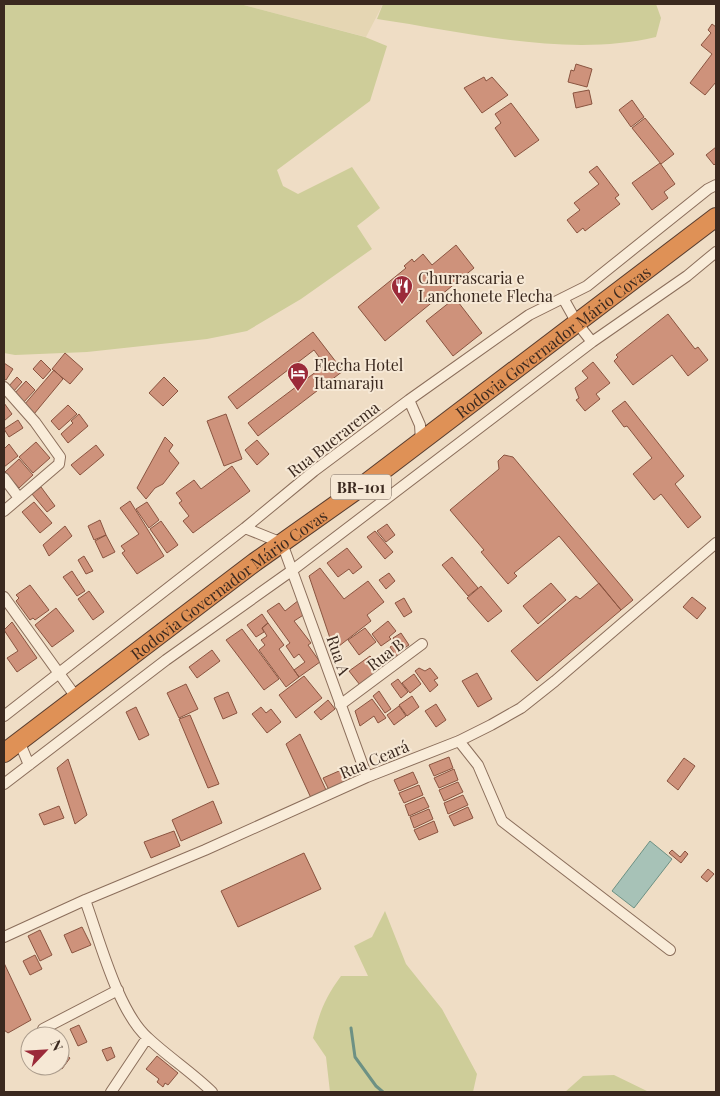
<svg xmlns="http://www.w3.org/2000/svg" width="720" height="1096" font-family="'Playfair Display',serif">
<rect width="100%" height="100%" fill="#efddc5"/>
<path fill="#e5d6b3" d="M240,4H383L366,37Z"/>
<path fill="#cecd99" d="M4,4H240L365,37L387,46L370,101L277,170L283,186L298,194L352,167L380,208L357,226L372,249L301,299L247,331L207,339L87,352L15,355L4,353Z
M383,4H656L661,18L656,37C567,58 466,32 377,19Z
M385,911L406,964L442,1009L477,1074L473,1092H330L326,1057L313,1038C320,1011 325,998 341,976H368L354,946L372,937Z
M614,1075L649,1092H565L583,1076Z"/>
<path fill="#a7c2b7" stroke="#6d9184" d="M650,841L672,859L634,908L612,891Z"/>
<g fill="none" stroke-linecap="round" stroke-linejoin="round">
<path stroke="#6d9184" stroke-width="3" d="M351,1028L355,1057L376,1086L383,1092"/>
</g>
<path fill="#ce927b" stroke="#8a5440" d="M712,24L716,27V82L705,95L690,83L712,54L701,45L711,33L708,30Z
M576,64L592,69L587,87L568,82L571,70L574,71Z
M484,77L486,81L492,77L508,95L482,113L464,88Z
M589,90L592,104L576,108L573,93Z
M632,100L644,117L631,127L619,110Z
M511,103L539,140L515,157L495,128L501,123L495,114Z
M645,118L674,154L661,164L632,128Z
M716,147V163L714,165L706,155Z
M660,163L675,184L664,192L668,198L652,210L632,183Z
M597,166L619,195L615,198L620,204L585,231L583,228L577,233L567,220L580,210L574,203L599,184L589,172Z
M456,245L474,268L385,341L358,307L406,268L404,266L412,259L414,262L423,254L432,265Z
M455,298L482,333L453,356L426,321Z
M668,314L695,349L698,347L708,360L688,376L672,355L633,385L614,361L618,357L616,355Z
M313,332L343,371L258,436L248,423L325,365L314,350L237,409L228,397Z
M65,353L83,369L70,384L52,369Z
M41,360L51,370L43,379L33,369Z
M593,362L610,383L596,394L600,399L585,411L576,400L579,398L575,388L588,378L582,371Z
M4,363L13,369L6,380L4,379Z
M54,370L63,379L34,414L24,405Z
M17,377L22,382L13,392L8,387Z
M164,377L178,391L163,406L149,393Z
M26,381L35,390L22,404L13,395Z
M625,401L684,476L675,484L701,517L688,528L661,494L654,500L633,474L652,458L627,426L624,427L612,411Z
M4,403L12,414L4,421Z
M68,405L77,414L59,430L51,421Z
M79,414L88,426L68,443L61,434L73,423L71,421Z
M226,414L242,459L224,466L207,421Z
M18,420L23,428L9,437L4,429Z
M165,437L173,445L169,451L179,463L163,484L155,488L146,499L137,488Z
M257,440L269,454L257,465L245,450Z
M36,442L50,458L33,473L19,457Z
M9,444L18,456L4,467V449Z
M96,445L104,455L80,475L71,465Z
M504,455L513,457L633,600L621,610L559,536L514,573L517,576L508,584L481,552L484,550L450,510L499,469L498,461Z
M19,459L33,475L19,488L5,472Z
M232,466L250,491L193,533L183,521L189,516L179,503L182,501L176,493L194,480L201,489Z
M41,487L55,506L47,512L32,494Z
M130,501L164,556L137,574L122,553L125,551L121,546L139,534L120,508Z
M34,502L52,523L40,533L22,512Z
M147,502L159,520L149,528L136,509Z
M100,520L106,535L94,540L88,526Z
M161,521L178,545L167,553L150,529Z
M387,524L395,535L386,542L377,531Z
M65,526L72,536L49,556L43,545Z
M375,531L393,552L385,559L367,537Z
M106,535L115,552L103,558L95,541Z
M347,548L362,567L353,574L349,569L338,577L327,563Z
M84,556L93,571L86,574L78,560Z
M452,557L478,588L468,596L442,565Z
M320,568L344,599L368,581L384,602L367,615L371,621L334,650L309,576Z
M72,571L85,591L77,596L63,577Z
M389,573L395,581L386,589L379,580Z
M551,583L566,600L538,624L523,606Z
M599,583L621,610L537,681L511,651L576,596L580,599Z
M30,585L49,610L35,620L33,618L30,620L16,601L19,598L16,595Z
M481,586L502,611L488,622L467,598Z
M89,591L104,612L93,620L78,599Z
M692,597L706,608L697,619L683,607Z
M404,598L412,612L404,617L395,603Z
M299,600L305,614L294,621L311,643L308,645L320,662L299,677L294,670L305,662L299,654L294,658L286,646L290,643L267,611L279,603L285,611Z
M56,608L74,631L52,647L35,625Z
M262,614L268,623L262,628L264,632L256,637L247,625Z
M388,621L396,631L389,637L391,639L381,646L372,634Z
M12,622L37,658L17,672L7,658L18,651L4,630Z
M268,623L284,645L279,649L299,677L286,687L259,650L265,645L261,640L267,636L262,628Z
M365,628L376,642L359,655L348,640Z
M242,629L279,679L264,690L226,640Z
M401,633L409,645L403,649L405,652L397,658L390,647L396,643L393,638Z
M212,650L220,661L197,678L189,667Z
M370,656L381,670L360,685L349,671Z
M419,668L425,671L430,668L438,678L434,680L438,685L430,692L415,671Z
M477,673L492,699L478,707L462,681Z
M414,674L421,684L410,693L402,683Z
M304,676L322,698L296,718L279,695Z
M398,679L408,692L401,698L391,684Z
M186,684L198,709L179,718L167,693Z
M379,691L391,709L385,713L373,696Z
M228,692L237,713L223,719L214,698Z
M412,696L419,707L407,716L399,705Z
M372,699L386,718L378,723L374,716L360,726L355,711Z
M328,700L335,709L321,720L314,712Z
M436,704L446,720L436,727L425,711Z
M399,706L406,716L394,725L387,715Z
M136,707L149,735L139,740L126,712Z
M261,707L266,713L271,709L281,722L267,733L252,714Z
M190,715L219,784L208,788L179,719Z
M300,734L326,790L311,798L286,744Z
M449,757L453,768L434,776L429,765Z
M684,758L695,766L678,790L667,781Z
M68,759L87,815L75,824L57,768Z
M355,764L360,776L329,790L323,778Z
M454,769L458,780L439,788L434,778Z
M413,772L418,783L399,791L394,780Z
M458,782L463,792L444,801L439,790Z
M419,785L423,795L404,803L399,793Z
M463,795L468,805L448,814L444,803Z
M424,797L429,807L409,816L405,805Z
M213,801L222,823L181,841L172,820Z
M59,806L64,818L44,825L39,814Z
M468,807L473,818L454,826L449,816Z
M429,809L433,819L414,828L410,817Z
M434,821L438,832L419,840L414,830Z
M174,831L180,846L151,858L144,842Z
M672,850L680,857L685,851L688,854L681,863L669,853Z
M304,853L321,889L238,927L221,891Z
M708,869L714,874L707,882L701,877Z
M82,927L91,945L72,953L64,935Z
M40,930L52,955L40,961L28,936Z
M35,955L42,969L30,975L23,961Z
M4,963L31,1020L8,1033L4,1030Z
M79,1025L87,1042L78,1046L70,1029Z
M111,1047L115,1057L107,1061L102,1050Z
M62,1052L70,1058L62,1069L58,1066H60Z
M157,1056L178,1073L168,1085L165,1083L163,1087L157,1082L159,1079L146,1069Z"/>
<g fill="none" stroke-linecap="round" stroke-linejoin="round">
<g stroke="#8b6e5b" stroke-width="12">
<path id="street" d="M563,298L577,323L592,342
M4,387L35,422L60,457L59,464L4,511
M409,400L420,425L421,441
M4,478L19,498
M245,528L282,543L367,777
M4,597L76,697
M340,705L422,644
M4,716L245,528L314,471L409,400L529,315L587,286L708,189L716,185
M19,741L29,765
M459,741L478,765L502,821L670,950
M4,784L166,660L294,569L592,342L687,276L716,252
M85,900C99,938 118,1012 148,1038C167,1056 194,1074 212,1092
M4,937L85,900L205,850L367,777L459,741L491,725L521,708L555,681L716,543
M43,1029L118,990
M111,1092L147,1038"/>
</g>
<g stroke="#593d2f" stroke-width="20">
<g id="highway">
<path id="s1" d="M4,753L255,562L361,487L716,217"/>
</g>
</g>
<use href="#street" stroke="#f9ecd9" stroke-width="10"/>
<use href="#highway" stroke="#df9156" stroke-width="18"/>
</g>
<defs>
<g id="restaurant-pin" transform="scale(1.125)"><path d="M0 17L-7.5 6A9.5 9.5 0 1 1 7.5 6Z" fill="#9b2a39" stroke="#f6e8d5"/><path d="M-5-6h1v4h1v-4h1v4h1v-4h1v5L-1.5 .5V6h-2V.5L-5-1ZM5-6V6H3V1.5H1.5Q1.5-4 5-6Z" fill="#fff"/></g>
<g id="hotel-pin" transform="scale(1.125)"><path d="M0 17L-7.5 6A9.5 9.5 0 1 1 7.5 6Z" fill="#9b2a39" stroke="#f6e8d5"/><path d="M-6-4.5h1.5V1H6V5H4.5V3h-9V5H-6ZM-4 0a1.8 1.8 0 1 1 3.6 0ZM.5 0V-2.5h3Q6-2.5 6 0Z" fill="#fff"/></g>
</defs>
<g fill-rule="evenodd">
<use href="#restaurant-pin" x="402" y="286"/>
<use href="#hotel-pin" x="298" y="373"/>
</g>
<g text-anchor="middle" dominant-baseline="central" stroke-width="4" stroke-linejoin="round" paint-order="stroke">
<rect fill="#f6e8d5" stroke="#736256" stroke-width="1" x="331" y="474.5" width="60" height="25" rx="4"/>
<g font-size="15" font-weight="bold" fill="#3b291f">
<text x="361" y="487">BR-101</text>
</g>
<g font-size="16" fill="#3b291f" stroke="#f6e8d5" text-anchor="start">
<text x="418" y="277">Churrascaria e<tspan x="418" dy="18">Lanchonete Flecha</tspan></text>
<text x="314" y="364">Flecha Hotel<tspan x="314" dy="18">Itamaraju</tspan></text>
</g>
<g font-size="16" fill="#3b291f" stroke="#f6e8d5">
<text stroke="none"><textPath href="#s1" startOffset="686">Rodovia Governador Mário Covas</textPath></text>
<text transform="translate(333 439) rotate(-38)">Rua Buerarema</text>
<text stroke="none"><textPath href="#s1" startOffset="281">Rodovia Governador Mário Covas</textPath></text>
<text transform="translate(385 654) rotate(-37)">Rua B</text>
<text transform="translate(339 655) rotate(71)">Rua A</text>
<text transform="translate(374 759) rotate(-23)">Rua Ceará</text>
</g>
</g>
<rect width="720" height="1096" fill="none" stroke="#3b291f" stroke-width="10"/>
<g transform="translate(45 1051) rotate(65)"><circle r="24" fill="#f6e8d5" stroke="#ab9c8c"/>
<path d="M0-4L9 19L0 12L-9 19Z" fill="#9b2a39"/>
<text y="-8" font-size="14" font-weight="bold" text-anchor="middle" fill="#3b291f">N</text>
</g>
</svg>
